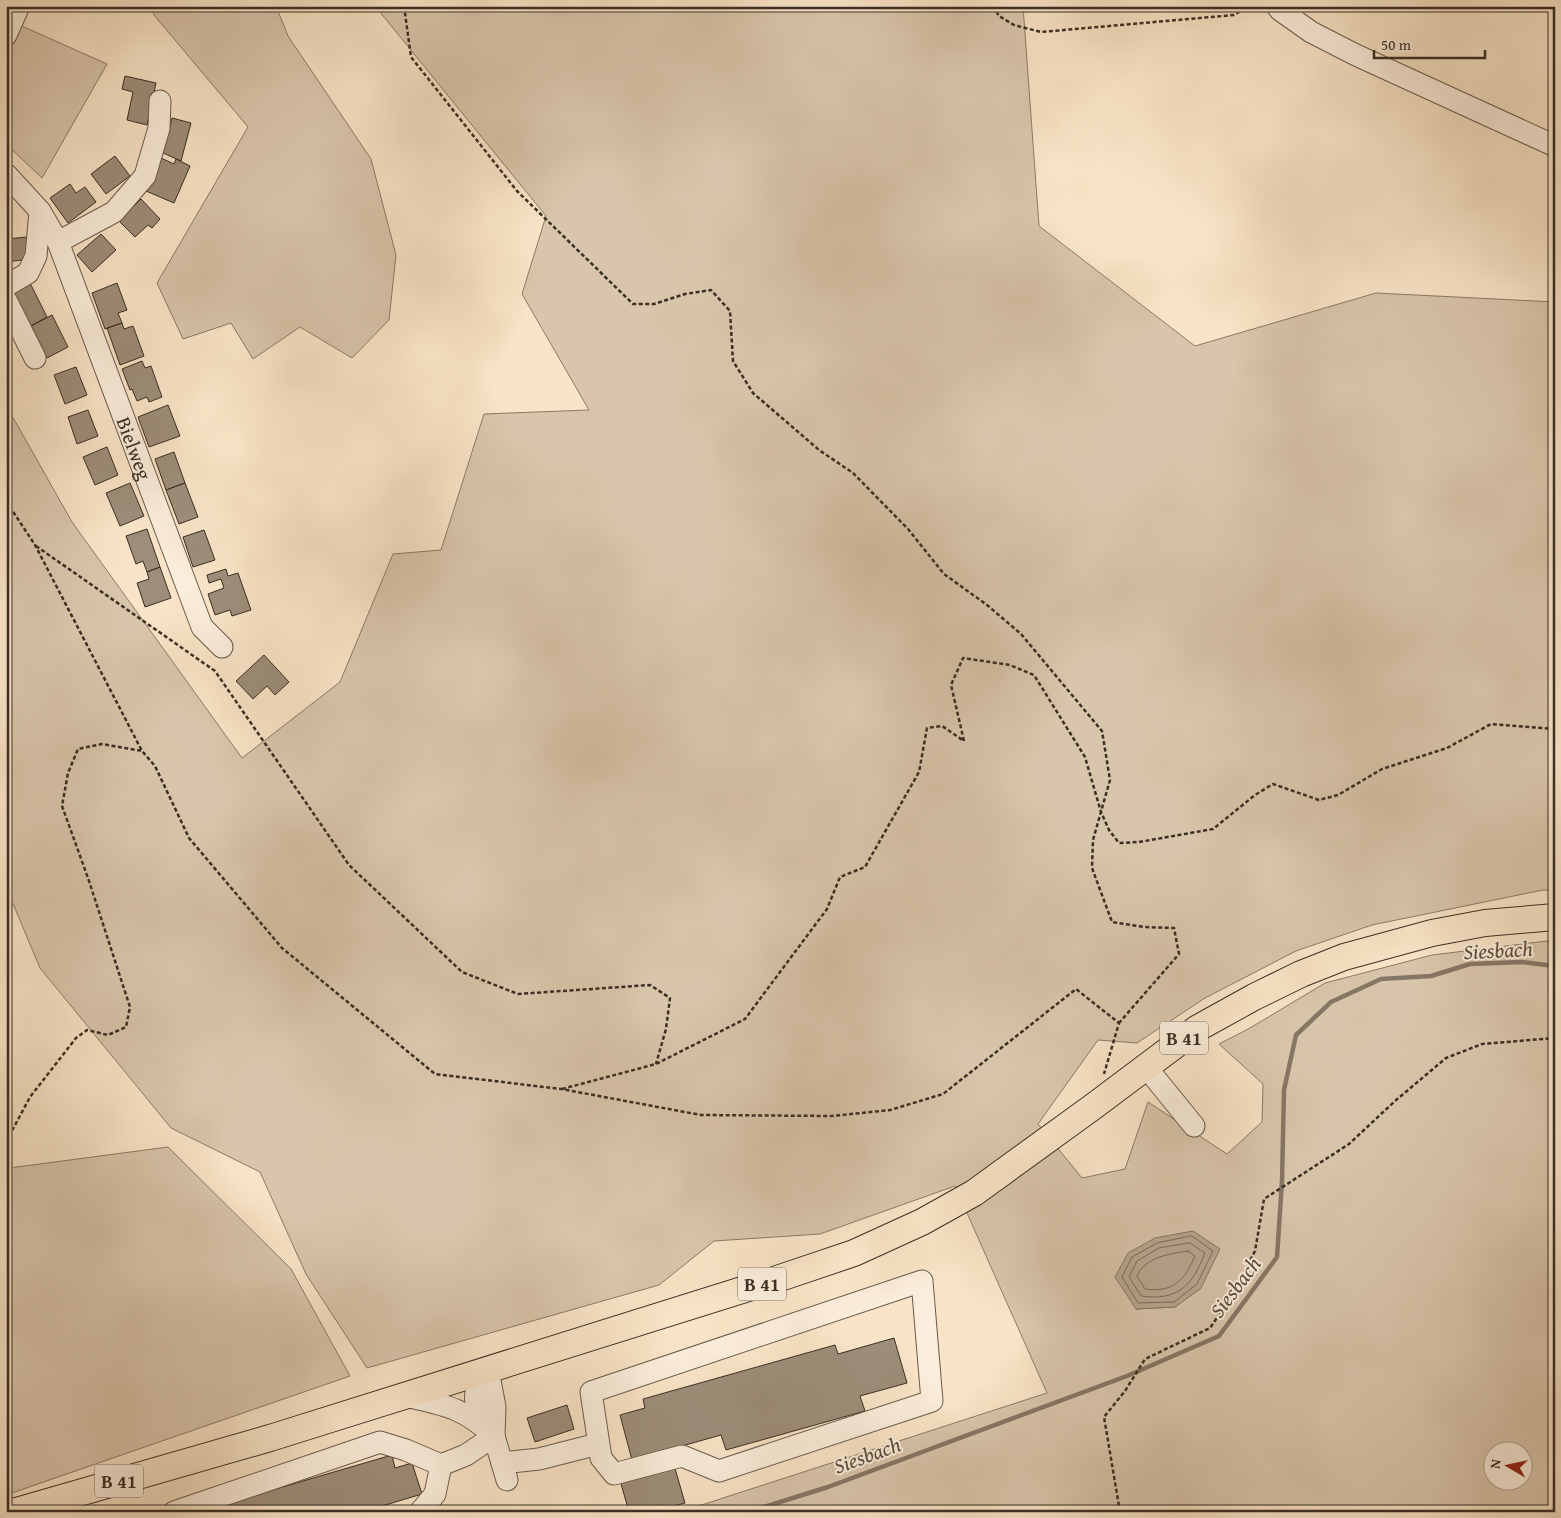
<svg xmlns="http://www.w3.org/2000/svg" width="1561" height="1518" font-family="'Gentium Book Plus',serif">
<rect width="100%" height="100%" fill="#f9e4c7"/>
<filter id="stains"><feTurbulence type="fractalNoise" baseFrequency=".004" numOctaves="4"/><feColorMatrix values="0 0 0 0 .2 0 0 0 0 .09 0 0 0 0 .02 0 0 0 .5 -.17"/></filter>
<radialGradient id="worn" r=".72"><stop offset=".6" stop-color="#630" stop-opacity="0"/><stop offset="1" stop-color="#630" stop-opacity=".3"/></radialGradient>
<path fill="#d9c5ab" stroke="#8a7a68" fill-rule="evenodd" d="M152,6H276L288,36L371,159L396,255L389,320L352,358L300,327L253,359L231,323L183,339L157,283L248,127L154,15Z
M375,6H615L621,11L636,6H1023L1039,226L1195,346L1376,293L1555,302V891L1543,890L1372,925L1296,951L1205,998L1137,1043L1098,1040L1038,1124L1082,1178L1125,1169L1148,1102L1227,1154L1262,1122L1263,1084L1219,1044L1250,1028L1325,983L1432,955L1555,940V1512H680L1047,1393L955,1186L820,1234L714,1241L659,1285L367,1368L306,1274L260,1172L171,1128L40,968L6,887V405L72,522L242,758L340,682L393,554L441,550L484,414L589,410L522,294L546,216ZM1201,1288L1175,1307L1136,1309ZM1494,1450H1524V1480H1494Z
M6,19L107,64L42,178L6,144Z
M6,1142L9,1168L168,1147L291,1269L350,1376L6,1495Z"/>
<path fill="#b8a690" stroke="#867665" d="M1193,1231L1220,1249L1201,1288L1175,1307L1136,1309L1115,1277L1128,1253L1155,1238Z"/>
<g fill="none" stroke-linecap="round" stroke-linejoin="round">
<path stroke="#796a5a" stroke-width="1" d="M1192,1236L1213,1251L1197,1284L1174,1302L1138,1303L1122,1277L1132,1257L1157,1243Z
M1190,1243L1205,1253C1192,1286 1178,1301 1141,1296L1129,1277L1137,1261L1159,1248Z
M1188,1251L1195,1256C1185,1280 1173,1293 1145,1289L1137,1276C1145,1257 1169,1254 1188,1251Z"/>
<path stroke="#867665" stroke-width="4.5" d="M748,1512L828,1487L1127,1376L1219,1336L1277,1257L1282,1181L1284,1090L1296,1035L1331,1002L1381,979L1431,976L1470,964L1522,962L1555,966"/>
</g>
<path fill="#9d8d79" stroke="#3a2f24" d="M125,76L156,83L147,125L127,120L133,92L122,89Z
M172,118L191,123L181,161L161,152L166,142Z
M115,156L130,176L106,194L91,174Z
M161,158L174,164L176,159L190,166L174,203L146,191Z
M70,184L76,193L85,187L96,202L68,223L50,198Z
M141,199L160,219L152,228L148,225L135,237L119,221Z
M101,234L116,250L92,272L77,255Z
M27,237L30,259L6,262V239Z
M30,283L47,317L27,328L9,293Z
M117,283L127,310L118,313L122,323L105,329L92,293Z
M52,315L68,347L47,358L31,326Z
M122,323L124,329L133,326L144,356L120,365L107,328Z
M142,361L145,368L151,366L162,397L149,402L147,397L137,401L132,389L130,390L122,369Z
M76,367L87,395L65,404L54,375Z
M168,405L180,436L149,447L138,417Z
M88,410L98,436L77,444L68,417Z
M107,447L118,475L95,485L83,457Z
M174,452L185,483L166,490L155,459Z
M130,483L144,516L120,526L106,493Z
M185,483L198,517L179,524L166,490Z
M147,529L160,567L147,572L143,561L136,564L126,536Z
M204,530L215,560L193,567L183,537Z
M160,567L171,598L145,607L137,583L149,579L147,572Z
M226,569L228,576L238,573L251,610L232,616L230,610L215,615L208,594L224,588L221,579L209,583L207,575Z
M264,655L289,682L275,695L267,686L253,699L236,681Z
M894,1338L907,1383L860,1396L865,1411L726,1450L721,1435L632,1460L620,1415L645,1408L643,1399L835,1345L838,1354Z
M567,1405L574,1429L535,1442L527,1418Z
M392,1455L395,1468L412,1463L422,1494L362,1512H197Z
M674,1465L685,1503L654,1512H629L620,1480Z"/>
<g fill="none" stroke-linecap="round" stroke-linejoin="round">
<g stroke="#6a5c4d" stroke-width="23">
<g id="minor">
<path d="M1277,6L1280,10L1311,32L1356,55L1555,146"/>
<path d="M6,35L19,6"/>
<path id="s1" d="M6,174L40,211L58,242L202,627L222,647"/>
<path d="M58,242L114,212L145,176L159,128L160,101"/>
<path d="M6,286L28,273L36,256L40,211"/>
<path d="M6,300L35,358"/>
<path d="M1146,1067L1194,1126"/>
<path d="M922,1281L932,1401L719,1471L682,1456L614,1474L601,1458L591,1392Z"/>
<path d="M488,1370L495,1407L494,1436L507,1480"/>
<path d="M405,1396C444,1405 463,1407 494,1436"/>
<path d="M479,1422C474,1398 472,1390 488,1370"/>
<path d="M502,1463L539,1459L598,1444"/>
<path d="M174,1512L380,1442L406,1450L441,1465L466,1455L494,1436"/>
<path d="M420,1512L435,1494L441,1465"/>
</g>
</g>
<g stroke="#3a2f24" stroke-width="28">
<path id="major" d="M13,1512L270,1438L771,1281L854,1253L922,1222L974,1193L1094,1106L1198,1028L1254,997L1301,974L1344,957L1432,933L1485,923L1555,917"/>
</g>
<path stroke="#3a2f24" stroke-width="2.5" stroke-dasharray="4 2.5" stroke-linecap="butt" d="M404,6L411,57L517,191L633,304H654L685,294L711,290L730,311L733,361L753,393L819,450L853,473L908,529L944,574L987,605L1021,634L1102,731L1110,780L1093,840L1092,868L1112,922L1144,927L1174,928L1179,954L1119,1023
M993,6L999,16L1014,25L1041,32L1234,15L1239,12V6
M6,501L35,545L142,751L155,766L189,838L282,948L435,1074L561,1089L701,1115L832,1116L890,1110L943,1094L1076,989L1119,1023L1104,1074
M36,546L215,671L349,865L462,972L518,994L650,985L670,998L666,1029L656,1064
M562,1089L656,1064L745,1019L827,909L840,877L865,867L919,772L927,728L942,726L964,741L951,685L963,658L1010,665L1034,675L1085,757L1101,812L1109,830L1119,843L1139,842L1213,829L1255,795L1273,784L1319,800L1338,795L1382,769L1447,748L1491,724L1555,729
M6,1142L30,1097L76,1038L87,1030L108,1035L126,1027L130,1007L88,878L62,806L68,773L78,749L102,744L142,751
M1120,1512L1104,1417L1125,1391L1145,1359L1210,1328L1233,1294L1255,1251L1264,1199L1349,1144L1395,1101L1446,1058L1482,1044L1555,1038"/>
<use href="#minor" stroke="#fbeddb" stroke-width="21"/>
<use href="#major" stroke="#f9e4c7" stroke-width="26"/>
</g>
<g text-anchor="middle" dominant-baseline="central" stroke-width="4" stroke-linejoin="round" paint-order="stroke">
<g fill="#fbeddb" stroke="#74685b" stroke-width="1">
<rect x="1160" y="1021.5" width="48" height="33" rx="4"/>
<rect x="738" y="1267.5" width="48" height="33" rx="4"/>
<rect x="95" y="1464.5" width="48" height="33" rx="4"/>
</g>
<g font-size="19" font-weight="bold" fill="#3a2f24">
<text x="1184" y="1038">B 41</text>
<text x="762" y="1284">B 41</text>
<text x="119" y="1481">B 41</text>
</g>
<g font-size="20" fill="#3a2f24" stroke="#fbeddb">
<text stroke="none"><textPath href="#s1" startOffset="306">Bielweg</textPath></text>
</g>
<g font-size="21" font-style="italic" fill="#5a4d3f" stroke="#fbeddb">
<text transform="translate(1498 950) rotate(-3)">Siesbach</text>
<text transform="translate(1235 1287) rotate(-53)">Siesbach</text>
<text transform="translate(867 1455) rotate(-20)">Siesbach</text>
</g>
</g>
<rect width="1561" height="1518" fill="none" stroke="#f9e4c7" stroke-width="25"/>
<rect x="8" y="8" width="1546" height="1503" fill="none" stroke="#3a2f24" stroke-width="2.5"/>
<rect x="12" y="12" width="1536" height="1493" fill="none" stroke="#3a2f24"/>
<g transform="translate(1508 1466) rotate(279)"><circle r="24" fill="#fbeddb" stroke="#aea192"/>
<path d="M0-4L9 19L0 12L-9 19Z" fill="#8f2418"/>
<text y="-8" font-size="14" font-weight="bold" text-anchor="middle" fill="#3a2f24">N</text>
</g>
<path d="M1374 50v8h111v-8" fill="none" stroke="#3a2f24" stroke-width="2.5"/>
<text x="1381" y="50" font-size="15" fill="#3a2f24" stroke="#fbeddb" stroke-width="4" paint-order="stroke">50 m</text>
<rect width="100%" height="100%" filter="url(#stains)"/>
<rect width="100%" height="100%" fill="url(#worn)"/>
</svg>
